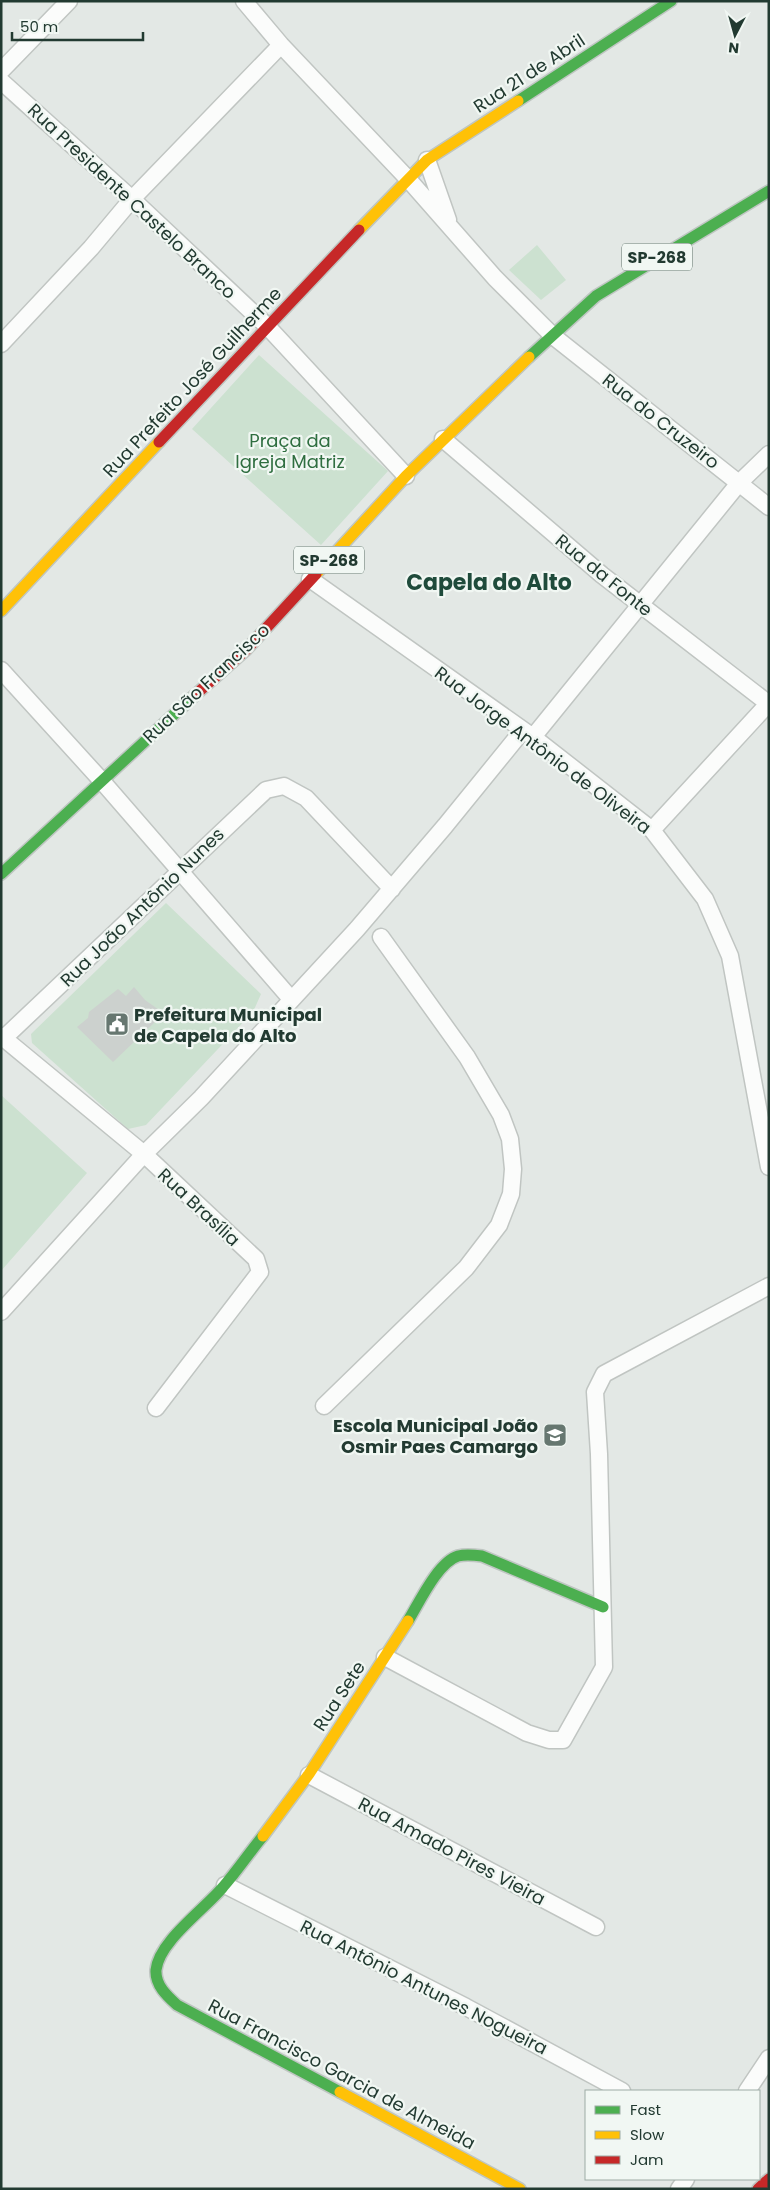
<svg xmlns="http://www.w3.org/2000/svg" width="770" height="2190" font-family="Poppins,sans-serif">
<rect width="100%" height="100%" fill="#e3e8e5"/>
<path fill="#cce1d0" d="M537,245L566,280L541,300L509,270Z
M259,355L388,471L321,545L192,429Z
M166,903L261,994L253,1012L146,1125L128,1129L32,1043L31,1034Z
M1,1095L87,1173L1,1271Z"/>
<path fill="#ccd1ce" d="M134,987L145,1000L162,1012L156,1021L113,1062L77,1027L88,1018L89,1012L118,989L126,996Z"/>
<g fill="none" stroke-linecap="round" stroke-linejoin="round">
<g stroke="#c0c5c2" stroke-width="19">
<path id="street" d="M244,1L281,45L408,179L495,278L553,336L769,507
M1,71L69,1
M1,81L132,199L267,326L406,476
M427,160L448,220
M1,344L91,248L132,199L281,45
M443,439L602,575L769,704
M310,579L533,737L652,830L705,899L730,956L769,1167
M1,670L101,780L291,999
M533,737L739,483L769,454
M652,830L768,704
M1,1036L144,1154L256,1259L260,1272L156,1408
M4,1038L266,790L284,786L306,798L392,889
M1,1312L144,1154L201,1098L357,929L445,826L523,730
M324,1406L466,1268L499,1225L511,1194L513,1169L510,1139L501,1115L467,1057L381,937
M385,1657L527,1733L549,1740H563L604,1667L599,1454L595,1392L604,1374L769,1286
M309,1775L596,1927
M225,1885L466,2007L622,2091
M747,2091L769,2058
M679,2189L686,2179"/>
</g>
<g stroke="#bfc6c2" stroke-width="14">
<path id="fast" d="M518,101L671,1
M529,357L596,296L769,191
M1,874L194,696
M408,1621C419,1603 438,1562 458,1556C466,1554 474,1555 482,1556L603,1607
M263,1836C249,1853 237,1871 223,1887C205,1909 159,1941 156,1970C155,1985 167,1996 177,2005L340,2092"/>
</g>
<g stroke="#bfc6c2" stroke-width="14">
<path id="slow" d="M359,230L427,160L518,101
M316,574L406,476L529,357
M1,611L159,442
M263,1836L309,1774L408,1621
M340,2092L520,2189"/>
</g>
<g stroke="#bfc6c2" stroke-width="14">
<path id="jam" d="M159,442L359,230
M194,696L246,650L316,574
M758,2189L769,2179"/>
</g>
<use href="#street" stroke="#fbfcfb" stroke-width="16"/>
<use href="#fast" stroke="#4caf50" stroke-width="11"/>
<use href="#slow" stroke="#ffc107" stroke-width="11"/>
<use href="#jam" stroke="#c62828" stroke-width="11"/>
</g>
<defs>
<g id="civic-square" transform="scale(1.25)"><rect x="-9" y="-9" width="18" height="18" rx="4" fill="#667770" stroke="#f1f7f3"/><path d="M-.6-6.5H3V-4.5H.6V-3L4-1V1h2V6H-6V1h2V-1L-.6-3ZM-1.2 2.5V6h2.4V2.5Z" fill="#fff"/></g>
<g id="school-square" transform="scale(1.25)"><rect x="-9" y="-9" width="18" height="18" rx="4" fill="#667770" stroke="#f1f7f3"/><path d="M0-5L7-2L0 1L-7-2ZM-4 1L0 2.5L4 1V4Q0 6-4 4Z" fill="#fff"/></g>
</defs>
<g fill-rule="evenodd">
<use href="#civic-square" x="117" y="1024"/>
<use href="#school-square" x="555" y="1435"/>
</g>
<g text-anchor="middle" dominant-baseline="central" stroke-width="4.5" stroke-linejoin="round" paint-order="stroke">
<g fill="#f1f7f3" stroke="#60736b" stroke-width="1">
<rect x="622" y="243.5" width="70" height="27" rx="4"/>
<rect x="294" y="546.5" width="70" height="27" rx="4"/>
</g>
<g font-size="16" font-weight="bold" fill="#223a31">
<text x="657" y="257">SP-268</text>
<text x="329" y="560">SP-268</text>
</g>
<g font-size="18" fill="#223a31" stroke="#f1f7f3">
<text transform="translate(529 73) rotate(-33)">Rua 21 de Abril</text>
<text transform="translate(132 201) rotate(43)">Rua Presidente Castelo Branco</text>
<text transform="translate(192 382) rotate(-47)">Rua Prefeito José Guilherme</text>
<text transform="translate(661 421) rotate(38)">Rua do Cruzeiro</text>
<text transform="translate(604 575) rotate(39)">Rua da Fonte</text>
<text transform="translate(206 683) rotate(-43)">Rua São Francisco</text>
<text transform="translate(543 750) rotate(37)">Rua Jorge Antônio de Oliveira</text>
<text transform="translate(142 907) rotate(-44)">Rua João Antônio Nunes</text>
<text transform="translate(199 1207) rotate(43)">Rua Brasília</text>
<text transform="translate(339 1696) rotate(-57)">Rua Sete</text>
<text transform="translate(452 1851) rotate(28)">Rua Amado Pires Vieira</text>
<text transform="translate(424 1987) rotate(27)">Rua Antônio Antunes Nogueira</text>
<text transform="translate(342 2074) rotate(28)">Rua Francisco Garcia de Almeida</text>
</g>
<g font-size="18" fill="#2f6e40" stroke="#f1f7f3">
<text x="290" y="440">Praça da<tspan x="290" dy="21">Igreja Matriz</tspan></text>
</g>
<g font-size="18" font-weight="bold" fill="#223a31" stroke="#f1f7f3" text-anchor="start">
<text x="134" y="1014">Prefeitura Municipal<tspan x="134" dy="21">de Capela do Alto</tspan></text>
<text x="538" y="1425" text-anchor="end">Escola Municipal João<tspan x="538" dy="21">Osmir Paes Camargo</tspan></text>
</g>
<g font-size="22" font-weight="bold" fill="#1f4b3b" stroke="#f1f7f3">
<text x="489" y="582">Capela do Alto</text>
</g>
</g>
<rect width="770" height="2190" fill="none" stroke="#223a31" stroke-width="5"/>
<rect x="585" y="2090" width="175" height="90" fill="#f1f7f3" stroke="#9eaba5"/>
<rect x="595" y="2106" width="25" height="8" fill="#4caf50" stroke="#9eaba5"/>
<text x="630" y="2115" font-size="15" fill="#223a31">Fast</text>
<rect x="595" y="2131" width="25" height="8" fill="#ffc107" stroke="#9eaba5"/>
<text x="630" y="2140" font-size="15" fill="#223a31">Slow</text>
<rect x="595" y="2156" width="25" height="8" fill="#c62828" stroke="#9eaba5"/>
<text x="630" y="2165" font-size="15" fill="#223a31">Jam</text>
<g transform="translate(735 35) rotate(186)" stroke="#f1f7f3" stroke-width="4" paint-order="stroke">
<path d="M0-4L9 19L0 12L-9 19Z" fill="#223a31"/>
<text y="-8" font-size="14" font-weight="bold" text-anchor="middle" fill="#223a31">N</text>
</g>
<path d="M12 32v8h131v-8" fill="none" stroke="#223a31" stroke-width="2.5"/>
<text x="20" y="32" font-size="15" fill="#223a31" stroke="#f1f7f3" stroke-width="4" paint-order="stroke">50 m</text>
</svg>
